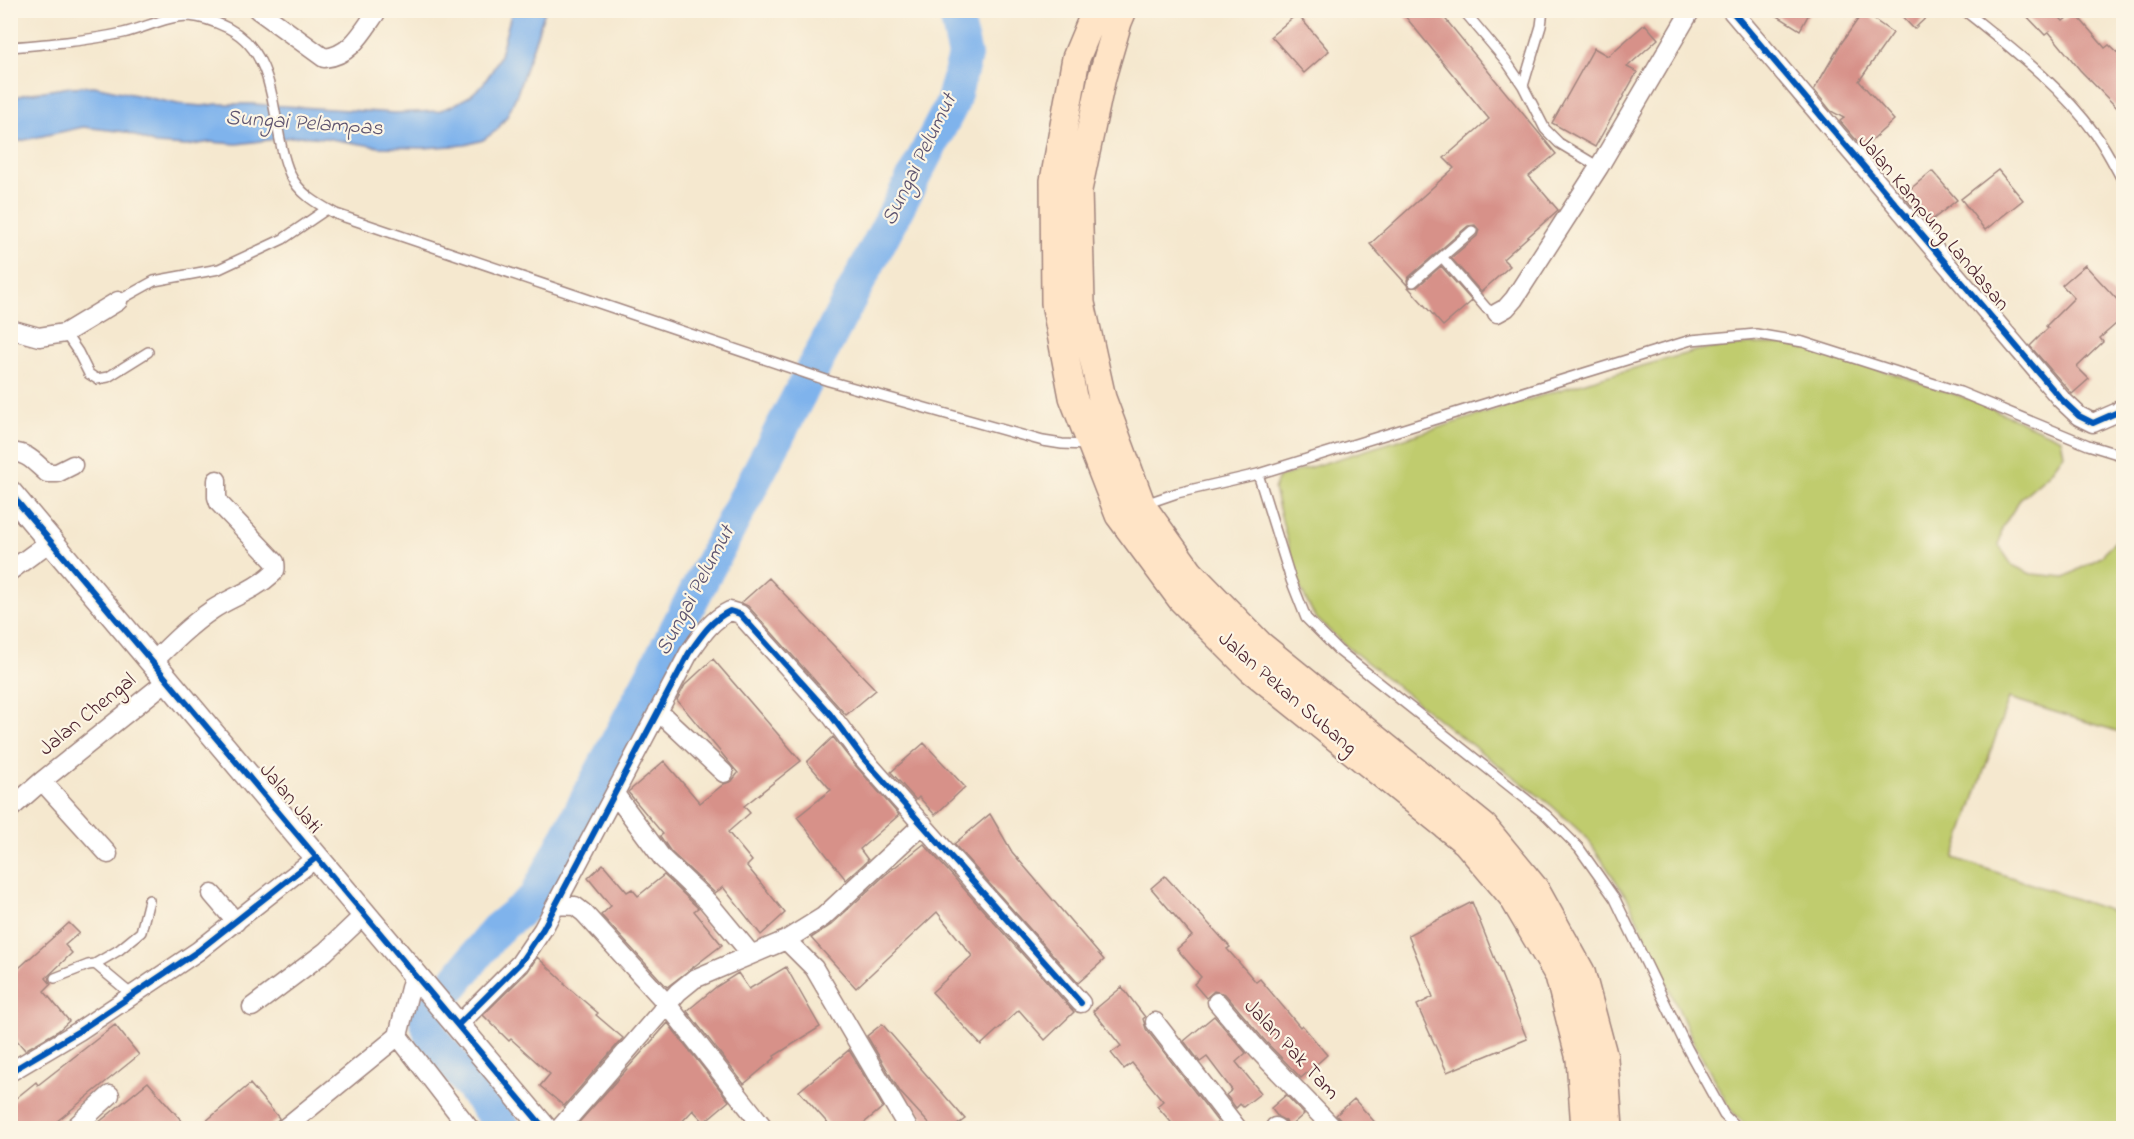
<svg xmlns="http://www.w3.org/2000/svg" width="2134" height="1139" font-family="'Indie Flower',sans-serif">
<rect width="100%" height="100%" fill="#fcf5e5"/>
<filter id="ink" filterUnits="userSpaceOnUse"><feTurbulence type="fractalNoise" baseFrequency=".0167" numOctaves="2"/><feDisplacementMap in="SourceGraphic" scale="12" xChannelSelector="R" yChannelSelector="G"/><feConvolveMatrix kernelMatrix="1 2 1 2 8 2 1 2 1" color-interpolation-filters="sRGB"/></filter>
<filter id="wash" filterUnits="userSpaceOnUse"><feTurbulence type="fractalNoise" baseFrequency=".008" numOctaves="4" result="noise"/><feDisplacementMap in="SourceGraphic" scale="24" xChannelSelector="R" yChannelSelector="G"/><feGaussianBlur stdDeviation="1.35" result="paint"/><feColorMatrix in="noise" values="0 0 0 0 0 0 0 0 0 0 0 0 0 0 0 0 0 1.4 0 .05"/><feComposite in="paint" operator="in"/></filter>
<g filter="url(#wash)">
<rect width="100%" height="100%" fill="#f5e8cf"/>
<path fill="#c0cc6e" stroke="#85764c" stroke-width="1.5" d="M1750,344H1782L1837,355L1975,401L2061,439L2064,454L2050,473L2021,498L2002,528L1999,546L2012,565L2031,574L2065,577L2101,557L2121,533L2123,527V733L2009,698L1954,858L2123,915V1128H1748L1731,1110L1694,1043L1628,899L1587,838L1552,806L1452,730L1345,645L1315,617L1299,586L1274,489L1279,477L1592,380L1699,350Z"/>
<path fill="#7fb3ec" stroke="#64698c" stroke-width="1.5" d="M512,11H545L517,94L507,116L497,130L483,140L465,145L423,148L379,147L325,138L300,136L237,144L210,142L187,146L155,144L126,132L83,127L11,143V99L25,94L70,87L94,86L178,104L202,106L217,104H252L395,113L438,111L452,106L470,96L483,84L492,71L500,55Z"/>
<g fill="none" stroke-linecap="round" stroke-linejoin="round">
<path stroke="#7fb3ec" stroke-width="34" d="M504,1128L431,1036L426,1019L496,930L535,898L952,104L965,56L955,10"/>
</g>
<g id="blocks">
<path fill="#d79189" d="M1400,10H1438L1556,154L1529,176L1558,210L1503,259L1510,266L1481,292L1451,258L1477,236L1479,230L1475,225L1468,226L1409,277L1407,280L1408,286L1370,244L1454,168L1444,158L1489,119Z
M1768,10H1811L1800,30Z
M1896,10H1934L1914,29Z
M2021,10H2053L2063,21L2074,12L2105,48L2109,45L2124,59V115L2080,70L2049,32L2045,35Z
M1863,12L1893,33L1859,81L1894,120L1863,148L1840,121L1844,118L1831,111L1814,90L1840,45Z
M1297,14L1329,51L1304,73L1271,36Z
M1645,24L1658,39L1627,67L1637,72L1595,147L1552,123L1594,48L1608,56Z
M1998,170L2023,200L1985,230L1961,199Z
M1932,171L1957,200L1927,224L1903,195Z
M2085,265L2124,307V317L2100,338L2103,342L2077,367L2089,379L2072,394L2030,346L2048,328L2046,326L2074,298L2062,285Z
M1441,266L1472,301L1443,326L1408,287H1417Z
M769,578L876,690L846,715L748,606L741,603Z
M713,659L801,761L744,806L750,813L728,832L752,861L747,866L785,913L761,935L723,887L715,893L671,852L660,836L663,834L628,792L664,761L700,803L724,784L732,781L738,773L677,700L685,685Z
M833,737L855,765L899,815L860,849L868,860L846,880L797,817L831,790L807,762Z
M924,743L965,787L935,815L919,797L916,800L891,772Z
M990,814L1012,852L1104,960L1078,983L954,844Z
M924,844L1074,1012L1045,1040L1019,1010L981,1045L932,992L972,956L937,912L856,988L811,938L831,925L885,875Z
M603,864L627,892L632,889L638,896L664,875L698,908L694,911L722,945L667,987L601,915L611,906L588,878Z
M1165,876L1230,947L1227,949L1256,982L1260,979L1300,1027L1302,1025L1327,1055L1301,1078L1266,1042L1225,994L1214,991L1206,998L1194,984L1201,977L1177,949L1192,936L1151,888Z
M1472,902L1527,1039L1447,1072L1417,1005L1433,997L1408,935Z
M69,923L79,933L65,945L72,953L46,978L51,984L44,991L69,1021L58,1031L25,1050L10,1032V976Z
M537,957L565,983L564,984L598,1013L596,1015L623,1038L564,1106L540,1086L550,1074L511,1039L509,1041L483,1015L528,971Z
M786,967L820,1027L774,1056L775,1058L744,1084L687,1011L716,987L738,973L749,989Z
M1122,987L1145,1017L1143,1019L1146,1029L1218,1122L1211,1128H1176L1157,1106L1163,1101L1132,1063L1124,1069L1111,1053L1121,1046L1093,1011Z
M1214,1016L1246,1053L1236,1062L1261,1093L1243,1107L1240,1104L1236,1108L1226,1095L1232,1090L1207,1057L1200,1062L1184,1041Z
M668,1023L729,1101L704,1122L693,1110L676,1128H574Z
M882,1024L965,1119L953,1128H933L900,1092L867,1036Z
M115,1025L139,1055L56,1122L61,1128H10V1103L36,1082L38,1085Z
M849,1050L883,1107L858,1128H832L799,1091Z
M148,1082L188,1128H92Z
M250,1084L279,1118L278,1120L267,1128H198Z
M1286,1095L1304,1114L1288,1128L1286,1121L1278,1117L1271,1108Z
M1354,1099L1380,1128H1344L1341,1121L1336,1115Z"/>
</g>
</g>
<g filter="url(#ink)">
<use href="#blocks" fill-opacity="0" stroke="#a0847d" stroke-width="1.5"/>
<g fill="none" stroke-linecap="round" stroke-linejoin="round">
<g stroke="#a0847d" stroke-width="12">
<path id="service" d="M1463,10L1506,61L1523,86L1545,129L1559,143L1599,167
M1964,10C2011,48 2061,86 2096,135C2107,150 2115,167 2124,183
M10,47C48,44 86,41 123,33C145,28 167,16 189,16C203,17 216,22 228,28C282,56 269,126 290,174C299,194 318,204 336,214L829,381L1043,441L1062,444L1087,445
M1523,86L1541,26L1543,10
M1442,257L1487,309L1497,313
M1413,282L1472,231
M118,301L154,281L219,269L283,239L327,209
M65,333L78,352L89,374L97,379L108,377L148,352
M1258,474L1291,580L1306,618L1338,650L1546,815L1579,848L1615,899L1687,1048L1724,1115L1737,1128
M1145,504L1177,493L1258,474L1691,340L1756,334L1803,342L1960,392L2088,445L2124,456
M10,933V943
M95,964L119,950L141,932L149,900
M55,978L88,965L95,964L132,995"/>
</g>
<g stroke="#a0847d" stroke-width="21">
<path id="minor" d="M258,10L324,58C351,56 363,31 378,10
M1731,10L2061,399L2079,416L2093,423L2118,412L2124,406
M1497,313L1506,308L1514,299L1599,167L1691,10
M10,329L39,337L65,333L118,301
M10,453C27,451 35,463 47,473H57L73,465
M10,571L51,541
M153,662C172,643 190,625 212,610C231,597 254,591 272,574C276,571 276,568 275,562L219,503L217,497V480
M658,711L724,773
M42,781L108,854
M615,794L663,859L708,902L751,954
M10,809L42,781L168,680
M212,894L236,922
M556,905L575,906L584,913L667,1004L764,1128
M786,940L814,968L908,1128
M1217,1002L1258,1050L1333,1128
M252,1007L325,952L365,914
M1155,1022L1237,1128
M458,1025L520,963L543,929L689,653C701,636 711,620 730,611L740,614L830,714L863,758L1081,1003
M398,1036L469,1128
M10,1072L79,1031L198,951L317,857
M1275,1127L1277,1128
M74,1128L110,1095
M285,1128L398,1036L414,972
M560,1128L678,992L694,979L786,940L823,917L923,824"/>
</g>
<g stroke="#a0847d" stroke-width="27">
<path id="tertiary" d="M10,493L544,1128"/>
</g>
<g stroke="#a0847d" stroke-width="30">
<path id="secondary" d="M1096,10L1076,58L1054,181L1055,303L1073,397L1119,515L1182,600L1251,669L1466,842L1512,896L1559,976L1580,1059L1585,1128
M1123,10L1118,22L1102,77L1078,190L1081,303L1102,398L1142,506L1190,573L1260,645L1484,827L1535,889L1581,972L1604,1058L1609,1128"/>
</g>
<use href="#service" stroke="#fff" stroke-width="9"/>
<use href="#minor" stroke="#fff" stroke-width="18"/>
<use href="#tertiary" stroke="#fff" stroke-width="24"/>
<use href="#secondary" stroke="#ffe4c6" stroke-width="27"/>
<g stroke="#fcf5e5" stroke-width="10">
<path id="cycleway" d="M1731,10L2061,399L2079,416L2093,423L2118,412L2124,406
M10,493L544,1128
M458,1025L520,963L543,929L689,653C701,636 711,620 730,611L740,614L830,714L863,758L1081,1003
M10,1072L79,1031L198,951L317,857"/>
</g>
<use href="#cycleway" stroke="#0057b8" stroke-width="6"/>
</g>
</g>
<g text-anchor="middle" dominant-baseline="central" stroke-width="4.5" stroke-linejoin="round" paint-order="stroke">
<g font-size="21" fill="#4a1f2b" stroke="#fcf5e5">
<text transform="translate(1933 223) rotate(50)">Jalan Kampung Landasan</text>
<text transform="translate(1287 694) rotate(41)">Jalan Pekan Subang</text>
<text transform="translate(88 715) rotate(-39)">Jalan Chengal</text>
<text transform="translate(290 799) rotate(50)">Jalan Jati</text>
<text transform="translate(1291 1050) rotate(47)">Jalan Pak Tam</text>
</g>
<g font-size="22" font-style="italic" fill="#5d536f" stroke="#fcf5e5">
<text transform="translate(304 124) rotate(4)">Sungai Pelampas</text>
<text transform="translate(920 160) rotate(-64)">Sungai Pelumut</text>
<text transform="translate(696 591) rotate(-62)">Sungai Pelumut</text>
</g>
</g>
<rect width="2134" height="1139" fill="none" stroke="#fcf5e5" stroke-width="36"/>
</svg>
